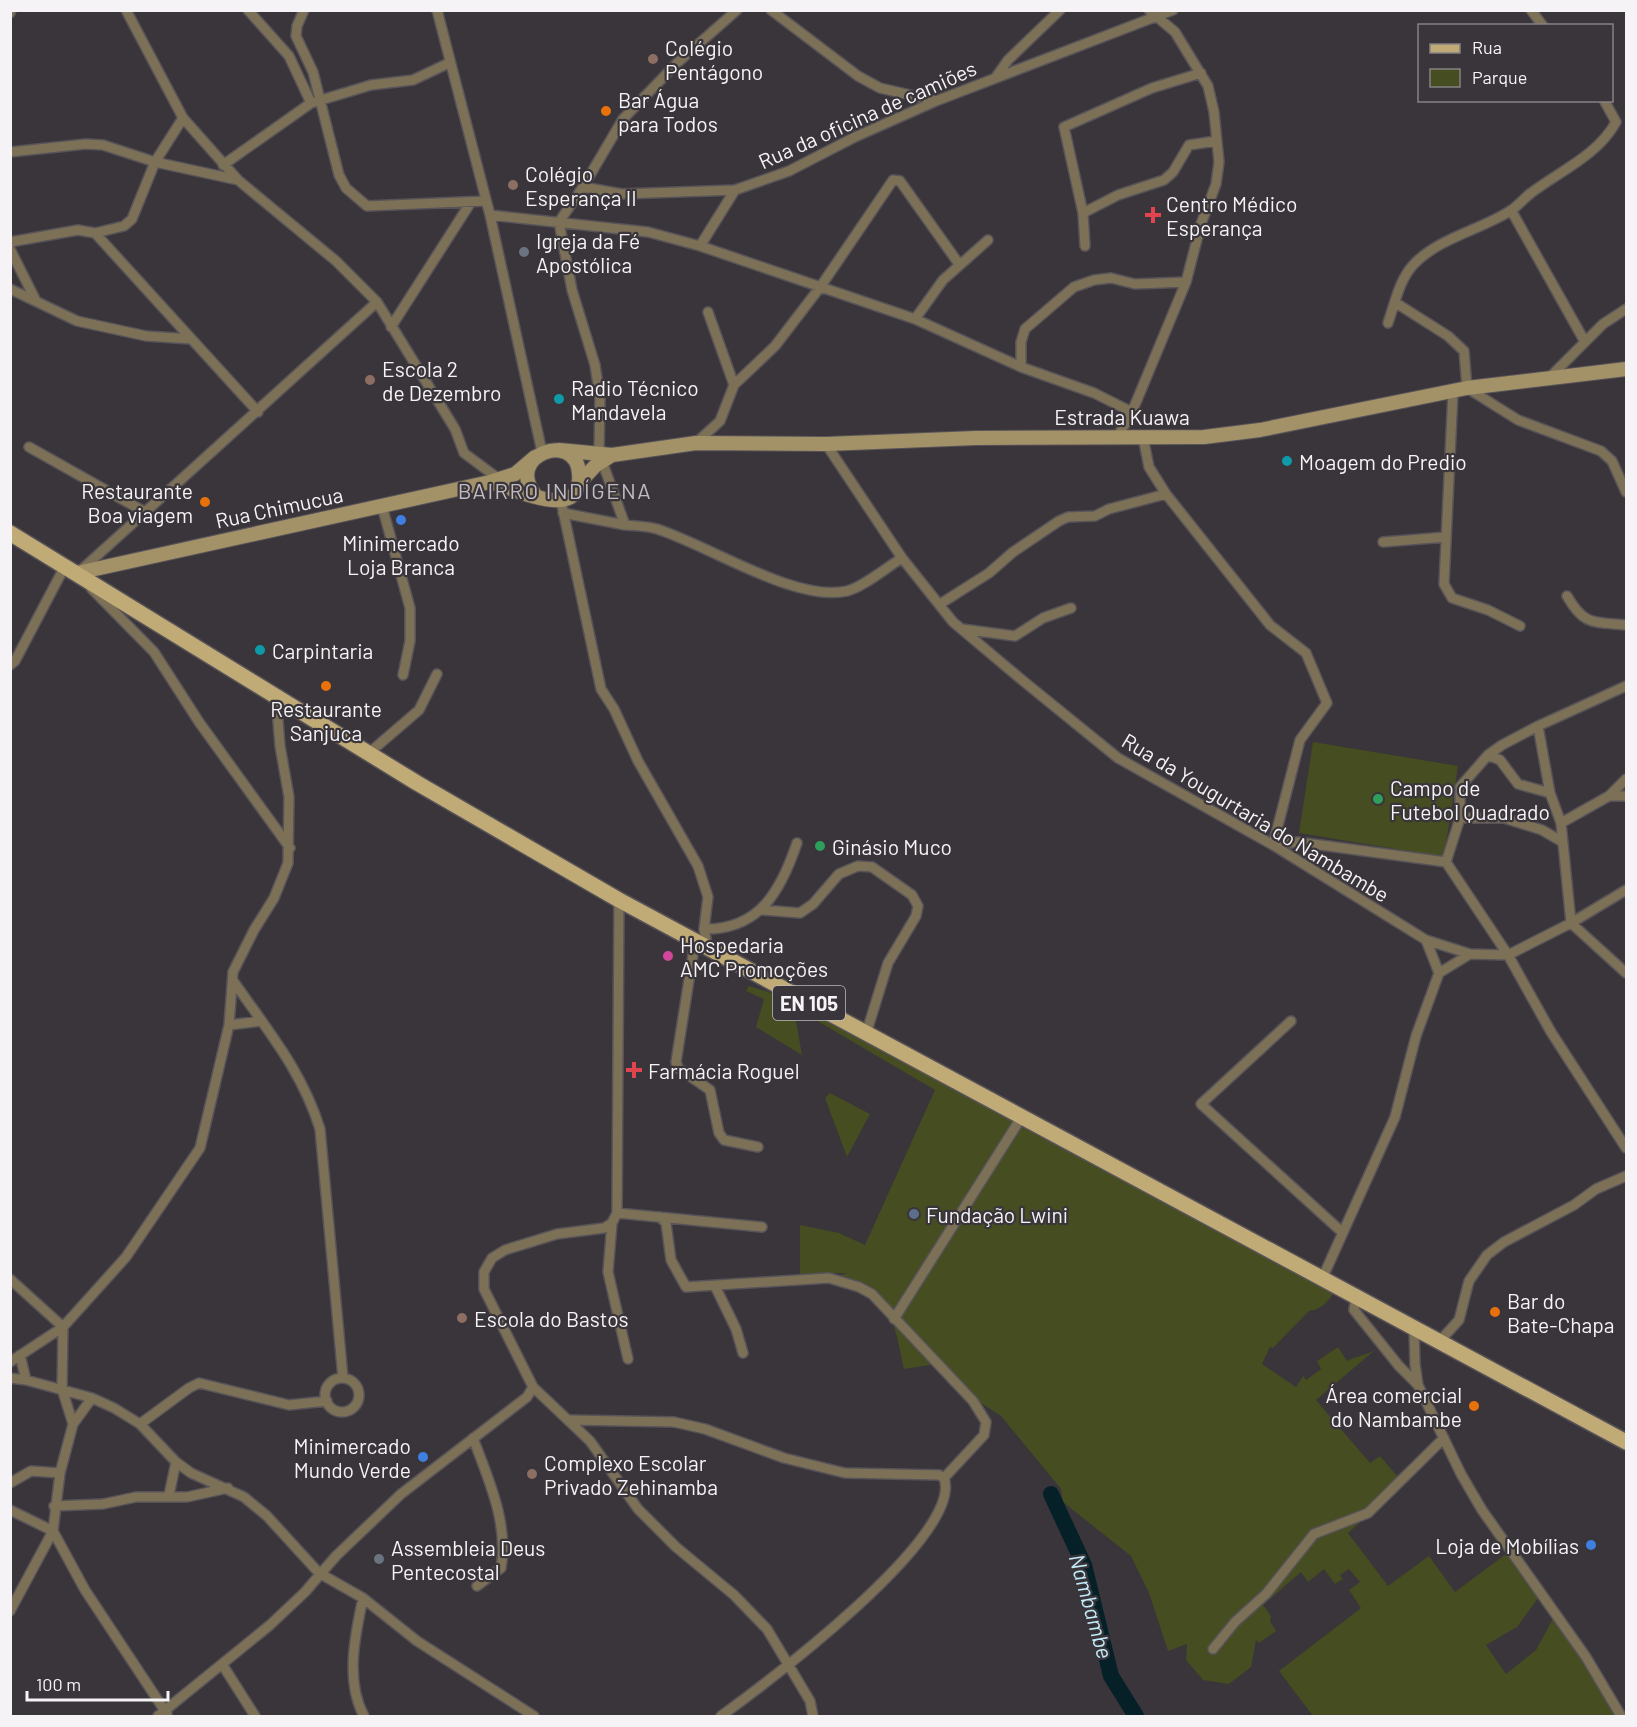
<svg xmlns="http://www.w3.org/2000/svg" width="1637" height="1727" font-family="Barlow,sans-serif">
<rect width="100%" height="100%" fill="#39353a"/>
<path fill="#454d21" d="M1313,742L1458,766L1444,857L1299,833Z
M749,986L781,996L1334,1293C1327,1302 1321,1310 1309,1311L1273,1348L1270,1347L1262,1364L1296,1387L1303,1376L1306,1380L1321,1369L1317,1361L1338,1347L1347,1361C1356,1356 1364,1356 1375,1350L1316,1400L1370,1463L1380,1456L1404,1484L1348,1533L1388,1586L1429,1556L1455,1592L1510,1551L1541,1594L1517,1627L1486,1645L1506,1674L1536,1650L1556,1613L1621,1716H1313L1279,1671L1361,1608L1349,1590L1360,1582L1349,1569L1340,1575L1343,1579L1335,1584L1324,1569L1308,1582L1301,1572L1263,1605L1271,1616L1270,1621L1276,1631L1259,1643L1256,1640L1251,1667L1229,1684L1203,1680L1186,1660L1187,1644L1168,1651L1149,1593L1131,1556L1063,1502L1061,1489L1001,1416L964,1392L936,1364L904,1369C891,1305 891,1302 829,1278L848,1273L800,1274V1225L839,1233L865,1245L935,1090L780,999L772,1009L796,1021L802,1055L756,1027L764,999L746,991Z
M830,1093L870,1114L847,1157L825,1098Z"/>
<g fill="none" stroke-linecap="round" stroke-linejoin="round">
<path stroke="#062028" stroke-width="16" d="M1051,1494L1084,1565L1111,1676L1136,1716"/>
<g stroke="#575358" stroke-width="12">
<path id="street" d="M126,10L183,118L238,180L336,261L377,302L455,429L464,453L499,479
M248,10L289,56L311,103
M304,10L297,26L296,36L313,72L339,175L346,188L367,206L486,201
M437,10L490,215L542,452
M771,10L858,76L880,88L936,101
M1531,10L1543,26
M10,13L11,10
M996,77L1008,60L1060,10
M10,152L86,144L103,145L155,162L238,180
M223,165L311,103L371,85L413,80L449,63
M583,187L622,194L735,190L789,171L855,137L936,101L1173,10
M1511,210L1585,342
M1083,213L1064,127L1152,88L1201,73
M490,215L648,232L700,246L915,319L1021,367L1094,393L1132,412
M95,233L258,412
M10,242L78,230L95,233L124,226L132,219L155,162L183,118
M700,246L735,190
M1085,246L1083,213L1118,195L1164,180L1173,172L1189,145L1216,141
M10,249L35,299
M10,289L77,321L146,336L191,339
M1396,303L1448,336L1464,351L1467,388L1518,420L1601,451L1612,461L1626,492
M708,312L734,385
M915,319L943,280L988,240
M1388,323C1395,303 1399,280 1414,264C1439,238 1480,230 1510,211C1518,206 1524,198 1531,193C1560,171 1598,155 1616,122L1604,100
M391,327L471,202
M1021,367V342L1025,329L1074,287L1094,280L1111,278L1135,284L1186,282
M1549,378L1603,324L1626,309
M1453,392L1444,584L1452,598L1488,610L1520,626
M1118,436L1132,412L1186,282L1201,224L1216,184L1219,162L1214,112L1208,86L1175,32L1149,10
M1143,437L1149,467L1166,494L1270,625L1306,653L1327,703L1300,740L1273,845L1298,842L1446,862L1460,818V787L1488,755L1502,745L1538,726L1626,686
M696,443L720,421L734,385L775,346L821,286L893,180L900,181L959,264
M826,444L902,558L953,622L1022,680L1118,758L1273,845L1426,940L1470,954L1508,955L1571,923L1626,890
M29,447L143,511
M599,453L600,398L595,365L572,290L559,222L583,187L623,119L677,63L737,10
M561,501L601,689L614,709L638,761L698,866L708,897L704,929L708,949
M382,506L410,608V641L403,675
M563,513L625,525L602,461
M625,525C636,526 647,526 657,529C708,545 796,603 847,591C862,588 887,567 902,558
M1383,542L1446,537
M79,572L377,302
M91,588L154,652L199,722L290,848
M1567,596C1584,626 1594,622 1626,625
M940,604L989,573L1013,552L1059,521L1068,517L1095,516L1109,509L1166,494
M962,629L1015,636L1043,618L1071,608
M10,665L15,661L65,566
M1538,726L1550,793L1561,823L1571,923L1626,973
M369,753L419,710L437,674
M1488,755L1500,760L1518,784L1550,793
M1609,796H1626
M1460,818H1504L1542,830L1561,841
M1561,823L1609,796L1626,779
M1446,862L1508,955L1551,1032L1626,1148
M619,900L617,1213L612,1223L604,1228L557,1234L505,1250L492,1258L484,1272V1289L533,1387L590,1441L638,1509L676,1547L734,1595L767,1629L810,1701L813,1716
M763,910L800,913L813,904L839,874L858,866L872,867L912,895L918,906L916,916L888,963L866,1034
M704,929C760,930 781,890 797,843
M1426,940L1439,973
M695,942L676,1062L678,1068L710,1090L719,1133L724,1140L758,1147
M234,982C268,1031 302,1071 320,1129L343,1378
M1291,1021L1201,1104L1343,1233
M229,1025L261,1021
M617,1213L762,1227
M660,1217L666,1223L671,1260L686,1287L829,1278L859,1287L872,1294L973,1401L986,1422L984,1435L944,1478
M612,1223L608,1272L628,1359
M10,1279L63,1327L62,1389L73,1424
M1322,1279L1395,1117L1416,1036L1439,973L1470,954
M715,1286L736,1329L743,1353
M1356,1297L1354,1310L1399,1366L1418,1385L1415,1364L1414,1328
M894,1319L1021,1118
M1439,1342L1459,1320L1469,1281L1487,1255L1504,1242L1574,1205L1596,1189L1626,1176
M20,1355L26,1380
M10,1362L63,1327L126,1257L200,1148L229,1025L233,972L254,930L274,898L288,863L289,797L280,746L276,696
M10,1378L26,1380L92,1398L114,1408L140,1424L176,1462L191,1473L244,1497L267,1516L319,1573L363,1598L417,1641L534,1716
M325 1395a17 17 0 1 1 34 0a17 17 0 1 1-34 0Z
M1418,1385L1461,1474L1482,1510L1586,1657L1621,1716
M92,1398L73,1424L60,1473L53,1531L85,1590L167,1714
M570,1420L674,1422L705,1429L784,1458L845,1473L939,1475L944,1478C965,1535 765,1684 721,1716
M140,1424L189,1388L199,1383L289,1405L327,1401
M473,1438C488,1478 509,1524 501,1568L477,1586
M10,1483L31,1471L60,1473
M169,1495L176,1462
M54,1506L103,1504L136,1497H187L228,1488
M10,1510L53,1531L10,1611
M363,1598C355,1635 345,1681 364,1716
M1213,1649L1235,1622L1266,1594L1314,1534L1368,1513L1444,1438
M222,1664L255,1716
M158,1716L270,1625L305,1592L336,1556L401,1494L527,1397L533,1387"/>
</g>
<g stroke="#575358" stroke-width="16">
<path id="secondary" d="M559,450L612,455L696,443L826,444L976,438L1204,437L1260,430L1467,388L1626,369
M492,483C515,488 583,524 579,474C577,429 502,455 536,496
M578,484L596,465L612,455
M77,573L490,482L515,474L535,457"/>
</g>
<g stroke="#575358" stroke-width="18">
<path id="primary" d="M10,533L417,783L619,900L1626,1442"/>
</g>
<use href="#street" stroke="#7c7157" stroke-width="9"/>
<use href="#secondary" stroke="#a39168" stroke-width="14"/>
<use href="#primary" stroke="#c0aa75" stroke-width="15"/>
</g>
<g fill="#8d6e63" stroke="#39353a" stroke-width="2">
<circle cx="653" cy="59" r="6"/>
<circle cx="513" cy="185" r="6"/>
<circle cx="370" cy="380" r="6"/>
<circle cx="462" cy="1318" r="6"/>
<circle cx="532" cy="1474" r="6"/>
</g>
<g fill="#e8710a" stroke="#39353a" stroke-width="2">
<circle cx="606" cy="111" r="6"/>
<circle cx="205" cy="502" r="6"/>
<circle cx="326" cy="686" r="6"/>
<circle cx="1495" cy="1312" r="6"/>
<circle cx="1474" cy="1406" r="6"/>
</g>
<g fill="#e0444e" stroke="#39353a" stroke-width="2">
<path d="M1150 206h6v6h6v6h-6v6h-6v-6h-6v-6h6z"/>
<path d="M631 1061h6v6h6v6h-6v6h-6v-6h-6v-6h6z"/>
</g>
<g fill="#6b7280" stroke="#39353a" stroke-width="2">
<circle cx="524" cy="252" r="6"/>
<circle cx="379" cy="1559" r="6"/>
</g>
<g fill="#0f9aa8" stroke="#39353a" stroke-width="2">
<circle cx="559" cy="399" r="6"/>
<circle cx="1287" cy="461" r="6"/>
<circle cx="260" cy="650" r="6"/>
</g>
<g fill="#3f7fe0" stroke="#39353a" stroke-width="2">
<circle cx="401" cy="520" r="6"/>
<circle cx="423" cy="1457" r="6"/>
<circle cx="1591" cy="1545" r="6"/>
</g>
<g fill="#2e9e5b" stroke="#39353a" stroke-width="2">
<circle cx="1378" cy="799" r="6"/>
<circle cx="820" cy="846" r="6"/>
</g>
<circle fill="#d1479c" stroke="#39353a" stroke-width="2" cx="668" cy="956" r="6"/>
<circle fill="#5c6f8a" stroke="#39353a" stroke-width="2" cx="914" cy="1214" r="6"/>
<g text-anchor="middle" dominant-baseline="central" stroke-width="4.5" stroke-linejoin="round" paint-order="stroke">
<rect fill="#39353a" stroke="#bdbabe" stroke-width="1.5" x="773" y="986" width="72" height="34" rx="4.5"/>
<g font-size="20" font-weight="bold" fill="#f6f3f6">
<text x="809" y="1003">EN 105</text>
</g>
<g font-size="21" fill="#f6f3f6" stroke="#39353a" text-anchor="start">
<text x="665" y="47">Colégio<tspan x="665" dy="24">Pentágono</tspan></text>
<text x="618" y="99">Bar Água<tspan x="618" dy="24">para Todos</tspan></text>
<text x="525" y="173">Colégio<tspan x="525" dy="24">Esperança II</tspan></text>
<text x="1166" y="203">Centro Médico<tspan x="1166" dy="24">Esperança</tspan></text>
<text x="536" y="240">Igreja da Fé<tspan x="536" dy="24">Apostólica</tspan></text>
<text x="382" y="368">Escola 2<tspan x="382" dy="24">de Dezembro</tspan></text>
<text x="571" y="387">Radio Técnico<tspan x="571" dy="24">Mandavela</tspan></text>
<text x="1299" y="461">Moagem do Predio</text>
<text x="193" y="490" text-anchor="end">Restaurante<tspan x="193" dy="24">Boa viagem</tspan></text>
<text x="401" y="542" text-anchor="middle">Minimercado<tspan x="401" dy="24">Loja Branca</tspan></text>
<text x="272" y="650">Carpintaria</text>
<text x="326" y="708" text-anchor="middle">Restaurante<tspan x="326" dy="24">Sanjuca</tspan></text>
<text x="1390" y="787">Campo de<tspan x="1390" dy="24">Futebol Quadrado</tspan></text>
<text x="832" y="846">Ginásio Muco</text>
<text x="680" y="944">Hospedaria<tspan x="680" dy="24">AMC Promoções</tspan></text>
<text x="648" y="1070">Farmácia Roguel</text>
<text x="926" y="1214">Fundação Lwini</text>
<text x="1507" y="1300">Bar do<tspan x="1507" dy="24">Bate-Chapa</tspan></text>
<text x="474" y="1318">Escola do Bastos</text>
<text x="1462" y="1394" text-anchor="end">Área comercial<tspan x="1462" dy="24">do Nambambe</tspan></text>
<text x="411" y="1445" text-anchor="end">Minimercado<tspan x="411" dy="24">Mundo Verde</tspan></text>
<text x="544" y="1462">Complexo Escolar<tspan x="544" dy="24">Privado Zehinamba</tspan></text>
<text x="1579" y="1545" text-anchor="end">Loja de Mobílias</text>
<text x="391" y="1547">Assembleia Deus<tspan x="391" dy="24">Pentecostal</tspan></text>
</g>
<g font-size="21" fill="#f6f3f6" stroke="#39353a">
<text transform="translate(867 114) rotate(-24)">Rua da oficina de camiões</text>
<text x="1122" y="416">Estrada Kuawa</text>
<text transform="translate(279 507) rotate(-12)">Rua Chimucua</text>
<text transform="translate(1256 817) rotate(31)">Rua da Yougurtaria do Nambambe</text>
</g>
<g font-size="22" letter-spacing="1.5" fill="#c1bcc3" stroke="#39353a">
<text x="555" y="490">BAIRRO INDÍGENA</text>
</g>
<g font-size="22" font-style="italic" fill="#c2ecfa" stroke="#39353a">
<text transform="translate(1092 1606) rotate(74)">Nambambe</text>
</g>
</g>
<rect width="1637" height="1727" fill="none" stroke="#f6f3f6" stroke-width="24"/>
<rect x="1418" y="24" width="195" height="78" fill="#39353a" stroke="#858185" stroke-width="1.5"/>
<rect x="1430" y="44" width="30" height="9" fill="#c0aa75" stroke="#858185" stroke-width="1.5"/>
<text x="1472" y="54" font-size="18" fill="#f6f3f6">Rua</text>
<rect x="1430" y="69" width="30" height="18" fill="#454d21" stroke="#858185" stroke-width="1.5"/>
<text x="1472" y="84" font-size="18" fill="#f6f3f6">Parque</text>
<path d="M27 1691v9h141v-9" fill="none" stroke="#f6f3f6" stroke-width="3"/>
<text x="36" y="1691" font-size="18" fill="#f6f3f6" stroke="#39353a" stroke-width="4.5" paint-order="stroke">100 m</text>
</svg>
